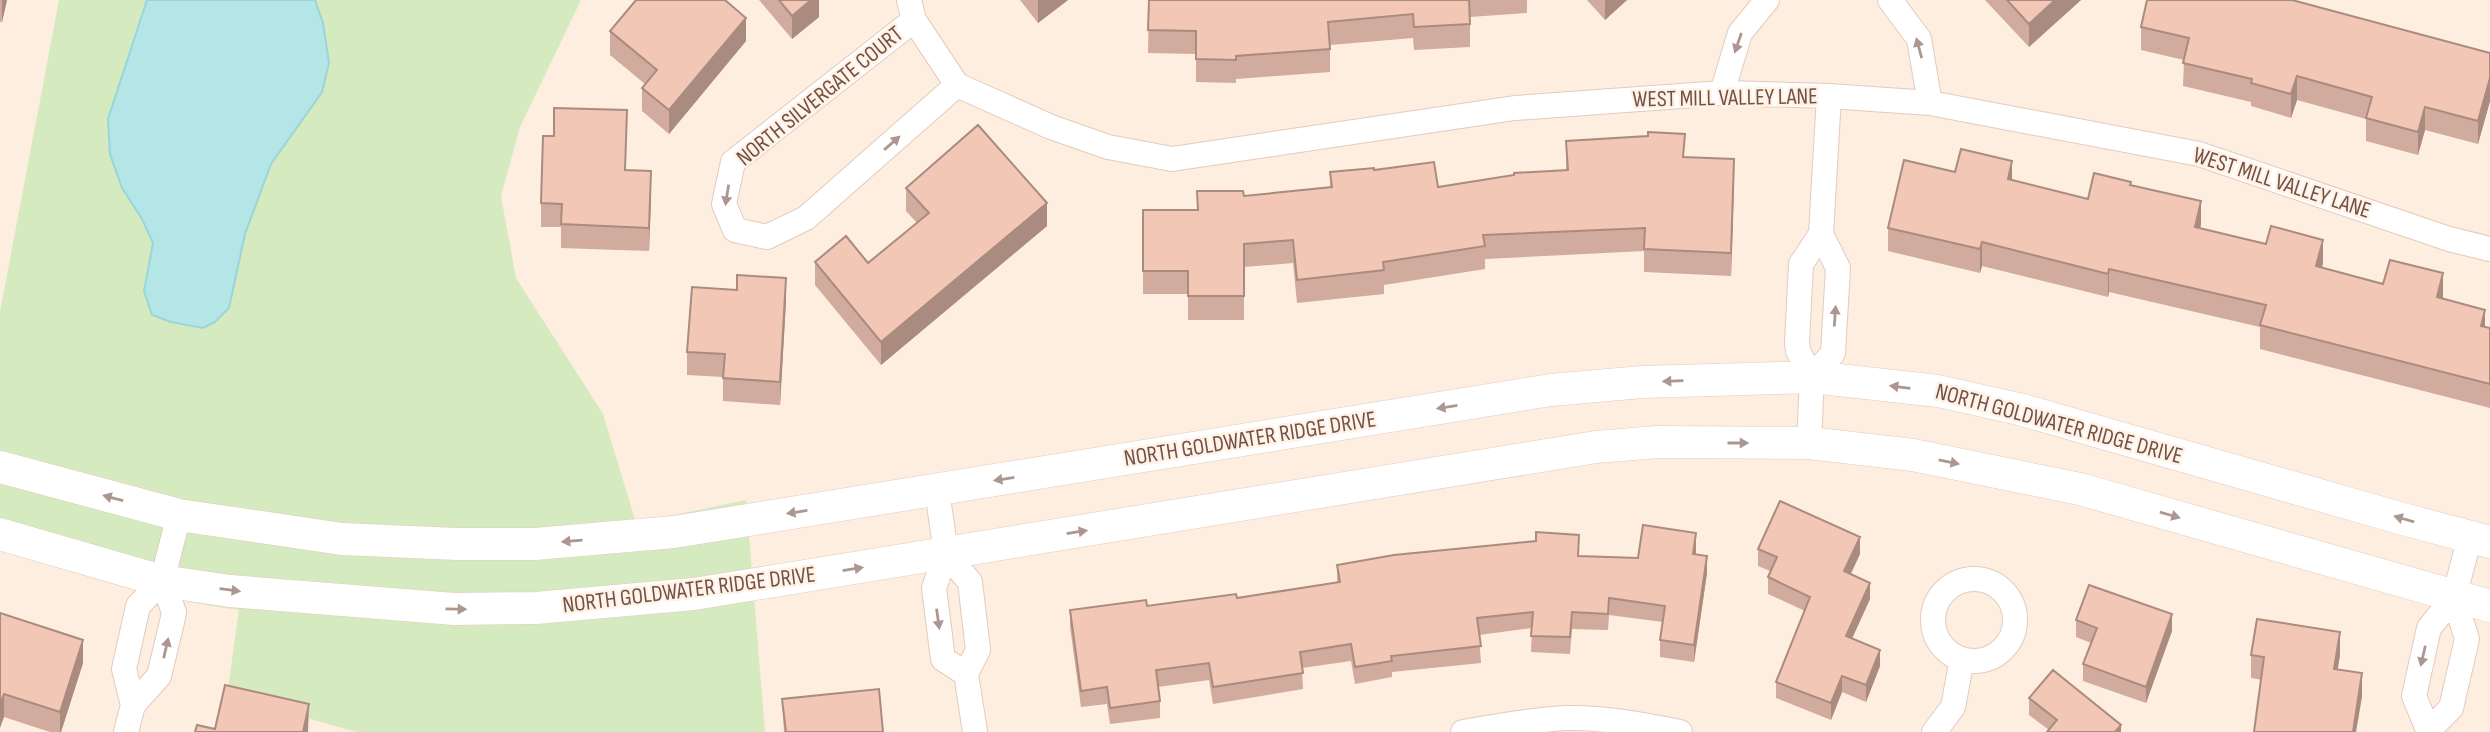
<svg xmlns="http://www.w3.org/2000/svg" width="2490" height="732" font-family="'Sofia Sans Condensed',sans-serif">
<rect width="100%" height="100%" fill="#fdeedf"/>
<path fill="#d5eabe" d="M59,0H581L520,127L501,196L516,278L603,414L636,523L746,500L765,732H357L227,696L239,610C156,599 79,575 0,549V312Z"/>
<path fill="#b4e5e7" stroke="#9ad6d9" stroke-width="2" d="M147,0H315L323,23L329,63L322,92L271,164L245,234L229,308L215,322L203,328L171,322L152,315L144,291L153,243L142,219L122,188L110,154L108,119Z"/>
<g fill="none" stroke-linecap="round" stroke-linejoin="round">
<g stroke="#e3cbbe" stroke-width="26">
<path id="minor" d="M909,0L914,20L957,85
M1890,0L1919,39L1930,103
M914,20L733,162L724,204L735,230L767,237L806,218L957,85
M957,85L1051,127L1108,147L1172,159L1515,108L1722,93L1829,96L1930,103L2199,154L2449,239L2490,249
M1722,93L1740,33L1767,0
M1812,377L1833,353L1838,268L1821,234
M1809,443L1812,377L1798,351L1797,343L1801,264L1821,234L1829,96
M937,490L946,554L934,588L943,659L966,674
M946,554L970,582L978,650L966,674L975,732
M1933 620a41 41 0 1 1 82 0a41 41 0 1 1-82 0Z
M133,705L124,669L138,606L162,581L179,515
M2430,729L2451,708L2467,639L2454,597
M126,732L133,705L159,676L172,622L174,612L162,581
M1463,732C1497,726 1531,720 1566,718C1604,717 1643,725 1680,732
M1934,732L1953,707L1962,659
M2429,732L2414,696L2429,628L2454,597L2470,537"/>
</g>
<g stroke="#e3cbbe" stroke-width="33">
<path id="tertiary" d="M0,467L179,515L342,539L457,544H535L674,532L1551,390L1642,382L1812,377L1938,391L2019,409L2403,519L2490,542
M0,534L162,581L230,591L454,609L536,608L694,594L1596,447L1657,442L1809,443L1913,455L2080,489L2490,606"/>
</g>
<use href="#minor" stroke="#fff" stroke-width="24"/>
<use href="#tertiary" stroke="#fff" stroke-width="32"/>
</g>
<path fill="#d1ab9d" d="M0,0H7L2,22H0Z
M759,0H819V17L792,39Z
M1020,0H1068L1038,23Z
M1149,0H1527V13L1470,17V47L1414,50L1413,38L1330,45V72L1236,79V83L1196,82V54L1148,53Z
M1587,0H1627L1605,20Z
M1985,0H2081L2029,47Z
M2141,27L2490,53V101L2478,144L2425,130L2418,155L2366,141V119L2297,100L2291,118L2251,106V102L2183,86L2184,60L2141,50Z
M610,31L746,41L669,134L642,111V88L645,84L610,55Z
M627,133L625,170L651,194L649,251L561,248V227H541V203Z
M1566,141L1685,157L1734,182L1731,276L1644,272V251L1485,259V269L1384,285V294L1297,303L1293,263L1244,267V320H1188V294H1143V210H1197L1244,196L1330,187V172L1374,170L1438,187L1566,170Z
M1955,172L2012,180L2088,199L2131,185L2201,224L2200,228L2323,263L2322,268L2383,284L2443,296V299L2485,327L2490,328V408L2260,349V327L2109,292L2108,297L1982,266L1980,273L1888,251V228Z
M906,188L1047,226L881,365L815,285V262L868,263L917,223L906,211Z
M786,301L780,405L723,401V377L687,375V352Z
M1758,549L1860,554L1851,574L1870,599L1852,638L1880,666L1866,702L1842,692L1831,720L1776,698V682L1805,611L1768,594V577L1770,571L1758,566Z
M1696,550V554L1707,573L1694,662L1660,657V640L1663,622L1609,615L1608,630L1572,629L1570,654L1531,652L1532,628L1479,635L1481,663L1392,672V677L1355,684L1351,661L1302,668L1303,689L1213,704L1209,680L1158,687L1160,701V718L1110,724L1107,704L1081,707L1070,627V610L1147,606L1237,598L1337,582V565L1579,556L1638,558Z
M0,613L83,663L61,732H50L4,717Z
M2076,620L2172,631L2146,703L2083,681V664L2091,643L2076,637Z
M2251,655H2340L2337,670L2362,697L2251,678Z
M2029,698L2121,732L2049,730L2029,715Z
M782,699L883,732H784Z"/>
<path fill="#aa8b7f" d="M2,0H7L2,22Z
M811,0H819V17L792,39V16Z
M1038,0H1068L1038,23Z
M1605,0H1627L1605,20Z
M2055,0H2081L2029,47V24Z
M746,18V41L669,134V110Z
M2297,76V100L2291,118V94Z
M2490,78V101L2478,144V121Z
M2425,107V130L2418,155V132Z
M1734,159V182L1731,276V253Z
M2012,161V184L2008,179Z
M651,171V194L649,251V228Z
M2201,201V224L2195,250V227Z
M1047,203V226L881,365V342Z
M2323,240V263L2316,289V266Z
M1982,242V266L1980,273V249Z
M2109,269V292L2108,297V274Z
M2443,273V296L2437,321V297Z
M786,278V301L780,405V382Z
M2485,310V333L2481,326Z
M1696,533V550L1693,571V554Z
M1860,537V554L1844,587V571Z
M1707,556V573L1694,662V645Z
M1870,583V599L1846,652V636Z
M2172,614V631L2146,703V687Z
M2340,632V655L2334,692V669Z
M83,640V663L61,732H60V712Z
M1880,650V666L1866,702V685Z
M2362,673V697L2356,732H2353Z
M1842,676V692L1831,720V703Z
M4,694V717L0,728V705Z
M309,704L308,732H303Z
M2121,725V732H2115Z"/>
<path fill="#f3c7b6" stroke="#aa8b7f" stroke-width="2" d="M636,0H725L746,18L669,110L642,88L657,70L610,31Z
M779,0H811L792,16Z
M1149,0H1469L1470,24L1414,27L1413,14L1328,22L1330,49L1236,56V60L1196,59V31L1148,30Z
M2007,0H2055L2029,24Z
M2147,0H2292L2490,53V78L2478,121L2425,107L2418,132L2366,118L2372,97L2297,76L2291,94L2251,83L2252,79L2183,63L2189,38L2141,27Z
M554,108L627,110L625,170L651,171L649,228L561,224L562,204L541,203L543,136H554Z
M978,125L1047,203L881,342L815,262L846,236L868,263L929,213L906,188Z
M1648,132L1685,134L1683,157L1734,159L1731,253L1644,249L1645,228L1483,235L1485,246L1383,262L1384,270L1297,280L1293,240L1244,244V296H1188V271H1143V210H1198L1197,191H1243L1244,196L1332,187L1330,172L1374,168V170L1434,162L1438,187L1514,175V173L1568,170L1566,141L1648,136Z
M1961,149L2012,161L2008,179L2088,199L2094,173L2131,182L2130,185L2201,201L2195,227L2266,244L2271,226L2323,240L2316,266L2383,284L2390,260L2443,273L2437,297L2485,310L2481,326L2490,328V384L2260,325L2266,305L2109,269L2108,274L1982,242L1980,249L1888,228L1904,160L1955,172Z
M737,275L786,278L780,382L723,378L725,354L687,352L692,287L737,290Z
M1780,501L1860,537L1844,571L1870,583L1846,636L1880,650L1866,685L1842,676L1831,703L1776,682L1810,597L1768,577L1777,557L1758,549Z
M1643,525L1696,533L1693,554L1707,556L1694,645L1660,640L1665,606L1609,598L1608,614L1572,612L1570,637L1531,636L1533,612L1477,618L1481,646L1391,656L1392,661L1355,667L1351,644L1300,652L1303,673L1213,687L1209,663L1156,670L1160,701L1110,708L1107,687L1081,691L1070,610L1146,600L1147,606L1236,594L1237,598L1340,582L1337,565L1394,555L1536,541V532L1579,535L1578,556L1638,558Z
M2089,585L2172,614L2146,687L2083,664L2097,628L2076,620Z
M0,613L83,640L60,712L4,694L0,705Z
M2257,619L2340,632L2334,669L2362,673L2353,732H2254L2264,657L2251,655Z
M2053,670L2121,725L2115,732H2047L2057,720L2029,698Z
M225,685L309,704L303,732H195L197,725L215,729Z
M879,689L883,732H786L782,699Z"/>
<defs><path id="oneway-solid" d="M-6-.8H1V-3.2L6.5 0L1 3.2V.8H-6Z" transform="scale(1.75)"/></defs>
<g fill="#ac9790">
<use href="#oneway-solid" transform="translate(1738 43) rotate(109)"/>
<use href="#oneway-solid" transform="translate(1919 48) rotate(-105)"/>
<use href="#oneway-solid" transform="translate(892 143) rotate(-41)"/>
<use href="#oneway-solid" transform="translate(727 195) rotate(99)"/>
<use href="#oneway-solid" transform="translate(1835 316) rotate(-86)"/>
<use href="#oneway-solid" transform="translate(1673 381) rotate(178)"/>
<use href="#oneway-solid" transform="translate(1900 387) rotate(-173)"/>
<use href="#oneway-solid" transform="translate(1447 407) rotate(171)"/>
<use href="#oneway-solid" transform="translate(1738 443)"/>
<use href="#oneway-solid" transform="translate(1949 462) rotate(11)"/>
<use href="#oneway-solid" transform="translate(1004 479) rotate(171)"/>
<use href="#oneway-solid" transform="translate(113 498) rotate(-165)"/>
<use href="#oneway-solid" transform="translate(797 512) rotate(171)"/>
<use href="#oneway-solid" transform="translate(2170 515) rotate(16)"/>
<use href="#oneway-solid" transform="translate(2404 519) rotate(-164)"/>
<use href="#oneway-solid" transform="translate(1077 532) rotate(-9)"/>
<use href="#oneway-solid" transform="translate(572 541) rotate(175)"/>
<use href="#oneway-solid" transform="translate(853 569) rotate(-9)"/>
<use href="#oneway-solid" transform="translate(230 590) rotate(7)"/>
<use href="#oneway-solid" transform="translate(456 609) rotate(1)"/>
<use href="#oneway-solid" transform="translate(938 619) rotate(82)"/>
<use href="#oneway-solid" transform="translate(166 648) rotate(-77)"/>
<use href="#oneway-solid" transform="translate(2423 656) rotate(103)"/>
</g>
<g text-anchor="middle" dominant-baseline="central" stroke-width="5" stroke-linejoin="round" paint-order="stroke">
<g font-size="23" fill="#745146" stroke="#fff2e6">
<text transform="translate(820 96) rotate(-39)">NORTH SILVERGATE COURT</text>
<text transform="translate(1725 98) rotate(-1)">WEST MILL VALLEY LANE</text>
<text transform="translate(2282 183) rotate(18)">WEST MILL VALLEY LANE</text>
<text transform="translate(2059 424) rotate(15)">NORTH GOLDWATER RIDGE DRIVE</text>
<text transform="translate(1250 439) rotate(-9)">NORTH GOLDWATER RIDGE DRIVE</text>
<text transform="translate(689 590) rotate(-7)">NORTH GOLDWATER RIDGE DRIVE</text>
</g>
</g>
</svg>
